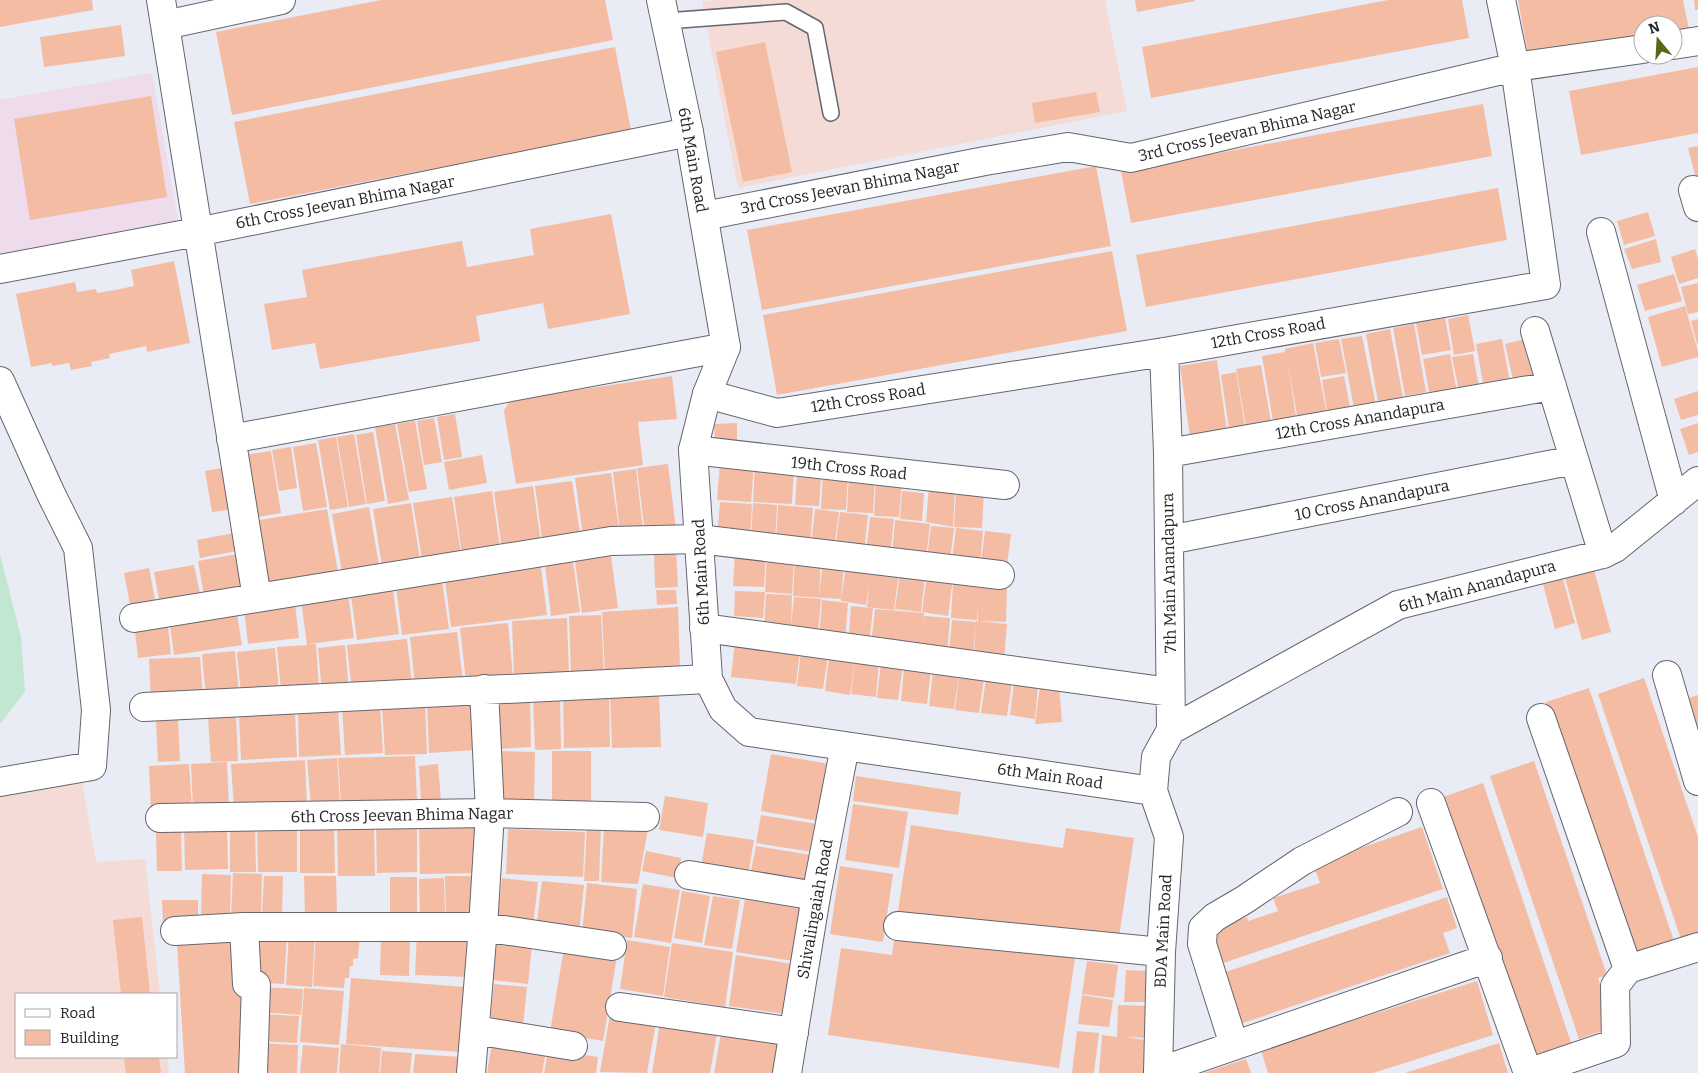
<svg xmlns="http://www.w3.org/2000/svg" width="1698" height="1073" font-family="Bitter,serif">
<rect width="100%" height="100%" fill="#e9ebf5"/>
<path fill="#f5dbd5" d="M713,0H1105L1127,111L738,188L702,2Z
M82,782L96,862L145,859L160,994H16V1057H167L169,1073H0V795Z"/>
<path fill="#eedbeb" d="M152,73L179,226L0,257V100Z"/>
<path fill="#c2e7d1" d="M0,554L21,637L25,692L0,724Z"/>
<path fill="#f5bca4" d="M0,0H92L93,10L0,27Z
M381,0H605L613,40L232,115L216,32Z
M1135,0H1195V1L1137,12Z
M1388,0H1462L1469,38L1151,98L1142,47Z
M1518,0H1683L1689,29L1673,32V25H1643V38L1529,60Z
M1694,0H1698V10H1695Z
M121,25L125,56L44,67L40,37Z
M765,42L792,172L743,182L716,52Z
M615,47L631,130L250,204L234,122Z
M1698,67V133L1581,155L1569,91Z
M1096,92L1100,112L1035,123L1032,103Z
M151,96L167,197L30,220L14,119Z
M1483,104L1492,156L1131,223L1121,171Z
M1698,146V182H1697L1688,148Z
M1096,166L1111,246L762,310L747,230Z
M1498,188L1507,240L1146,307L1136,255Z
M1648,212L1655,236L1624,245L1617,221Z
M611,214L630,314L548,329L543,303L476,316L480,341L320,369L315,343L272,350L264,304L307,297L302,270L462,241L467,267L534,255L530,229Z
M1656,239L1661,262L1632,269L1624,249Z
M1695,249L1698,259V278L1679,284L1671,257Z
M1112,251L1127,331L777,395L763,315Z
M174,261L190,343L147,352L146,346L109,354L110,358L91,362L92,366L71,370L69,363L52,366V363L31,367L16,294L75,282L77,292L96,289L97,293L115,290L134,286L131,270Z
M1674,274L1682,301L1645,311L1637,285Z
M1698,283V312L1688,314L1681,287Z
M1685,306L1698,351V357L1662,367L1648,317Z
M1468,315L1475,351L1454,355L1448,319Z
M1445,318L1451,350L1422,355L1416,323Z
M1698,319V344H1697L1691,321Z
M1414,324L1426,392L1405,396L1393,328Z
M1390,329L1403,397L1378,402L1366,334Z
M1362,336L1376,405L1354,408L1341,339Z
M1535,337L1544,377L1514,384L1505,344Z
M1339,339L1346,373L1321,377L1315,343Z
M1502,339L1510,383L1484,388L1476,344Z
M1313,343L1327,415L1298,421L1287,359L1296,417L1273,421L1262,356L1285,352V349Z
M1450,354L1457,392L1430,397L1423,359Z
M1473,354L1479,387L1459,391L1452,357Z
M1217,360L1227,431L1190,437L1180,366Z
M1261,365L1271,422L1246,426L1236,369Z
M1236,372L1245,426L1229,429L1221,375Z
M672,376L677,419L638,422L643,465L516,484L504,411L510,400Z
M1344,376L1350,407L1327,411L1322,380Z
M1698,391V415L1681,420L1674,399Z
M455,414L462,457L444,460L437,417Z
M434,418L442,462L424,465L417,421Z
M415,421L427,489L409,492L397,424Z
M737,423V446H715L714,424Z
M1698,423V452L1689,455L1680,429Z
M395,424L409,500L388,504L375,427Z
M373,432L385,501L367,504L356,435Z
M354,434L366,504L349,507L337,437Z
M336,437L348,507L330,510L318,440Z
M316,443L327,507L303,511L293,447Z
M291,447L297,488L279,491L272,450Z
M271,451L281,513L247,519L237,456Z
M482,455L487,483L449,490L444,462Z
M720,463L754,465L751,502L717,500Z
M755,463L794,466L792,504L753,502Z
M668,464L676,530L645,534L637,468Z
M228,467L234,509L212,512L205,471Z
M636,469L643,530L620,532L613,472Z
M611,473L619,530L583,536L575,478Z
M823,474L848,476L846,510L821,509Z
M849,475L875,476L873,513L847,512Z
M797,476L821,477L819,506L795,505Z
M876,478L902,480L899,517L874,516Z
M572,481L580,533L542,539L535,486Z
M533,486L541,543L502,549L494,492Z
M929,487L955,489L953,527L926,522Z
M492,491L500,548L462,554L454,497Z
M902,491L924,493L922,521L900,519Z
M956,491L984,493L982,528L954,527Z
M452,497L461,553L422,559L413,503Z
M720,502L752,504L750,539L717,538Z
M411,503L420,560L382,566L373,509Z
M753,503L777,505L775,541L751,539Z
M778,505L813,508L810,544L776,542Z
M369,507L379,565L342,572L332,514Z
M327,509L338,572L259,585L248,522Z
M815,509L839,512L834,548L811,546Z
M840,512L868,515L864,552L835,549Z
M870,517L894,519L890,555L866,552Z
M895,520L930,524L926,559L892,555Z
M931,526L954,528L950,561L927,559Z
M956,528L983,531L980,564L952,561Z
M985,531L1011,534L1007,565L981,562Z
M234,533L237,551L200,558L197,540Z
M676,550L678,587L655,588L654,551Z
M244,553L251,592L205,601L198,561Z
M735,554L766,555L764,587L733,586Z
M767,555L794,557L792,594L765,592Z
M611,556L618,608L582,613L575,561Z
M795,557L821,559L819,595L823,562L844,563L841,599L793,596Z
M573,562L580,612L551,616L545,565Z
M194,565L202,603L161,610L154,572Z
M846,566L899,572L894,610L867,607L869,585L866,605L841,601Z
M541,567L547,615L451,627L445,580Z
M149,568L157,610L132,615L124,573Z
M1594,570L1611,632L1582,640L1565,578Z
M900,573L925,576L921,612L895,609Z
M927,575L953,578L948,616L922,612Z
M1563,579L1575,623L1555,629L1543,584Z
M442,581L449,629L402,635L396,587Z
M953,583L1007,586L1006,622L978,621V607L977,620L951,618Z
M393,590L399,634L357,640L351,596Z
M656,590H676L677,604L657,605Z
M735,591L765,592L763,618L734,616Z
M348,594L354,638L309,644H316L319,688L281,691L277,647L307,645L301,600Z
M766,594L792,595L791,626L794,597L821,599L818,632L764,628Z
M822,600L848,603L845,641L819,639Z
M295,604L299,638L248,644L244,609Z
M851,606L873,608L870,636L849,634Z
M678,607L680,669L605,673L602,612Z
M236,608L242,645L174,655L169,618Z
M875,609L924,613L922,638L924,616L950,618L947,654L894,648L896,627L894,647L871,645Z
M601,615L604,674L571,676L569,616Z
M167,618L171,654L138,658L134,622Z
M567,618L569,675L514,678L512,621Z
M952,620L976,622L973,655L949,653Z
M976,621L1007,624L1004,659L974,656Z
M508,623L513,677L466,682L460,628Z
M457,632L463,681L415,686L410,637Z
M407,639L412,684L352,691L347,645Z
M735,642L800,650L796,684L731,677Z
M345,645L349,690L322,693L318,648Z
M275,648L279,692L241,695L237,652Z
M235,651L239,695L206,698L202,654Z
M801,652L828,655L823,689L797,686Z
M829,656L855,659L850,695L825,691Z
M200,657L203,697L151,699L149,659Z
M855,660L879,662L876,697L851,694Z
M881,663L903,666L898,700L877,698Z
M904,667L931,670L927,704L901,701Z
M933,671L959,674L954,709L929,706Z
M959,676L984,679L979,713L955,710Z
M1644,678L1698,837V943L1684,948L1598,694Z
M986,679L1012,682L1007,716L981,713Z
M1014,683L1038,686L1035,719L1010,715Z
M1040,686H1059L1062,722L1035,724Z
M1589,688L1677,950L1634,964L1546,702Z
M659,690L661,747L612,748L610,691Z
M609,692L610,747L564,748L563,694Z
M1698,695V746L1682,700Z
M533,696H560L561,749L535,750Z
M530,697L531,747L497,749L496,698Z
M473,701L475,750L429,753L427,703Z
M425,703L427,754L385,755L382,706Z
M380,706L383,753L345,755L342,707Z
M338,709L341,755L299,757L298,711Z
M295,712L297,757L241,760L239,715Z
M236,715L238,761L211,762L208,717Z
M178,720L180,761L158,762L156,721Z
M501,751L535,752L534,802H501Z
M552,751H591V801H552Z
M771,754L829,764L819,821L761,811Z
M415,756L417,800L341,804L338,758Z
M337,758L340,803L311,806L307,760Z
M305,760L307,805L234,809L231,764Z
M1534,761L1607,975L1598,978L1604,997L1600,998L1606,1015L1607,1029L1579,1039L1490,776Z
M227,762L229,808L193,810L191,764Z
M189,764L192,808L151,810L149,766Z
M438,764L441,800L421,801L419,766Z
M856,776L961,792L958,815L853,801Z
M1483,783L1573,1048L1530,1062L1440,798Z
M665,796L708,803L703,837L659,830Z
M853,804L908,812L899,868L845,860Z
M761,815L817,824L812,852L756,843Z
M419,823H474L475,873L420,874Z
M300,824H334L335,873H300Z
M417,824V872L377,873L376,825Z
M230,825H255L256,872H230Z
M257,825H297V872H258Z
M374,825L375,876H338L337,826Z
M587,825L601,826L599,881H584Z
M911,825L1063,848L1066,828L1134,838L1118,944L898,911Z
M184,827H227L228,869L185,870Z
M604,827L648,829L638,884L601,882Z
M1422,827L1443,889L1223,963L1211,929L1247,917L1248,921L1278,911L1273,898L1320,883L1313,864Z
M508,829L585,832L583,877L506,874Z
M181,830L182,871H157L156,831Z
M707,833L754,840L748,875L701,867Z
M756,846L811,855L805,884L750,875Z
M646,851L681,858L677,878L642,871Z
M840,866L893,874L883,942L830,934Z
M233,873L262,874L261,918L231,917Z
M202,874L231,875L230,916L201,915Z
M264,876H283L282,917L262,916Z
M304,876H336L337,916L305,917Z
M445,876H473V917L446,918Z
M390,877H417V916H390Z
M444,878L445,913L420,914L419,879Z
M502,878L538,882L533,927L497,924Z
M542,881L584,885L579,933L536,929Z
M587,883L637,889L632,938L582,933Z
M643,884L680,890L671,943L634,937Z
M682,891L710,896L702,943L674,938Z
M713,896L740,900L732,949L704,945Z
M1447,897L1457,928L1443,933L1450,953L1234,1026L1217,975Z
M745,899L802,909L793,961L736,952Z
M162,900H198V921L163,922Z
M142,917L150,994H121L113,920Z
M289,932L315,933L312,987L286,985Z
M316,932L360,934L358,958L353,959V966H350L349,978H345L344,988L313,986Z
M895,932L1075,958L1059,1068L828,1035L841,948L892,955Z
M417,933L470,935L469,977L415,975Z
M252,934L287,936L284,984L249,982Z
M381,939L410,940L409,976L380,975Z
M239,940L248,1073H185L177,944Z
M627,940L670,947L663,996L620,989Z
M497,941L532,945L528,984L493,980Z
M672,943L733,952L725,1007L664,997Z
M564,948L617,956L603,1041L550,1032Z
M736,955L793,964L785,1014L729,1006Z
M1087,961L1118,965L1114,998L1082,994Z
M1126,970L1148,971L1146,1002H1124Z
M351,978L465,987L460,1052L346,1044Z
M1477,981L1493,1035L1373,1073H1268L1261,1050Z
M494,984L527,987L523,1026L490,1022Z
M259,987L303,989L301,1015L257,1012Z
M304,988L344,991L339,1045L300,1042Z
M1082,995L1113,1000L1109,1027L1078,1024Z
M1118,1005L1149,1006L1148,1038L1124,1037L1146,1040L1143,1073H1099L1102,1035L1117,1037Z
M258,1014L299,1016L297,1043L257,1041Z
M610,1015L656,1023L647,1073L600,1072Z
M660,1023L717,1033L710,1073H652Z
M1077,1031L1099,1033L1094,1073H1072Z
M721,1033L781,1043L776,1073H714Z
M258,1043L298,1045L297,1073H256Z
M492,1043L546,1051L542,1073H487Z
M1499,1043L1508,1073H1405Z
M341,1044L381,1048L379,1073H339Z
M303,1045L339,1048L337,1073H300Z
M548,1050L598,1057L596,1073H544Z
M382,1051L412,1053L410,1073H380Z
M415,1054L461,1057L460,1073H413Z
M146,1057H159L161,1073H126L124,1059Z
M1246,1059L1251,1073H1203Z"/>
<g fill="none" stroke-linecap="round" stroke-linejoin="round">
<g stroke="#65666f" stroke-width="18">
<path id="service" d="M666,21L786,12L815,28L831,113"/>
</g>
<g stroke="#65666f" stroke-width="30">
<path id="minor" d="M161,0L257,598L611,541L699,539L1000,575
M165,25L281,0
M1673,45L1698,41
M1693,190L1698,207
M704,216L985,161L1068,147L1131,158L1515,67L1643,49
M1601,232L1674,501
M0,269L197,232L689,132
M1535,331L1603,554
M0,381L51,494L78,548L96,710L92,766L0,782
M707,394L777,413L1164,352L1546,285L1515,67L1501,0
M231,439L726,347
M693,450L1005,485
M1168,453L1552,386
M1169,540L1574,460
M134,618L257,598
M704,628L1170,692
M1667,675L1698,781
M144,707L708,679
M1541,718L1628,969
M1171,730L1398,605L1603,554L1615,548L1698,481
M1153,791L1156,757L1171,730L1168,453L1164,352
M1431,803L1528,1073
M160,818L490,813L645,817
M689,875L816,896
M898,926L1161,952
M244,927L247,984L256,985L253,1073
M175,931L244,927H483L612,946
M620,1007L794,1032
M475,1030L573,1046
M1234,1045L1202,944L1203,928L1215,917L1244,900L1302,861L1398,812
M1158,1072L1488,958
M471,1073L483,927L490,813L484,689
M1528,1073L1616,1043L1615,986L1628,969L1698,947"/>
</g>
<g stroke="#65666f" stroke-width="30">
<path id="tertiary" d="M661,0L689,132L726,347L707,394L693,450L708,679L723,709L749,732L1153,791L1169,837L1161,952L1158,1073
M787,1073L816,896L845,746"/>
</g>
<use href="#service" stroke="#fff" stroke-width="15"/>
<use href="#minor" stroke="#fff" stroke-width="28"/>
<use href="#tertiary" stroke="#fff" stroke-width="28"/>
</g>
<g text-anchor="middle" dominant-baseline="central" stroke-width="5" stroke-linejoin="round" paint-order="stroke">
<g font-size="16" fill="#252529" stroke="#fff">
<text transform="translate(1247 131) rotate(-13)">3rd Cross Jeevan Bhima Nagar</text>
<text transform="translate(693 160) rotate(80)">6th Main Road</text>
<text transform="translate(850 187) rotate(-11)">3rd Cross Jeevan Bhima Nagar</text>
<text transform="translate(345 202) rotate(-11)">6th Cross Jeevan Bhima Nagar</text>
<text transform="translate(1268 333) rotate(-10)">12th Cross Road</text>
<text transform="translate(868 398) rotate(-9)">12th Cross Road</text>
<text transform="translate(1360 419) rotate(-10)">12th Cross Anandapura</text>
<text transform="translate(849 468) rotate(6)">19th Cross Road</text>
<text transform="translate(1372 500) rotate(-11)">10 Cross Anandapura</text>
<text transform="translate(701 572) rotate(-93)">6th Main Road</text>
<text transform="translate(1169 573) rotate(-91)">7th Main Anandapura</text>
<text transform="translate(1477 586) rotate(-15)">6th Main Anandapura</text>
<text transform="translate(1050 776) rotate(8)">6th Main Road</text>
<text transform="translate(402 815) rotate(-1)">6th Cross Jeevan Bhima Nagar</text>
<text transform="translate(815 909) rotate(-80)">Shivalingaiah Road</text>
<text transform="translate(1163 931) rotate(-87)">BDA Main Road</text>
</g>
</g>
<rect x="15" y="993" width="162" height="65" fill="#ffffff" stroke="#a8a8a9"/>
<rect x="25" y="1009" width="25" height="8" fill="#ffffff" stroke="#a8a8a9"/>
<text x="60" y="1018" font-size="15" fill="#252529">Road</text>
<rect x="25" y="1030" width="25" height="15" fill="#f5bca4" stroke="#a8a8a9"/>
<text x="60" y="1043" font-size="15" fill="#252529">Building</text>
<g transform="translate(1658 40) rotate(342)"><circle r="24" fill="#ffffff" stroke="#a8a8a9"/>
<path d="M0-4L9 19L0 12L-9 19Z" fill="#576914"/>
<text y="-8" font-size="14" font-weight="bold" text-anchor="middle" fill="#252529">N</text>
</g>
</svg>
